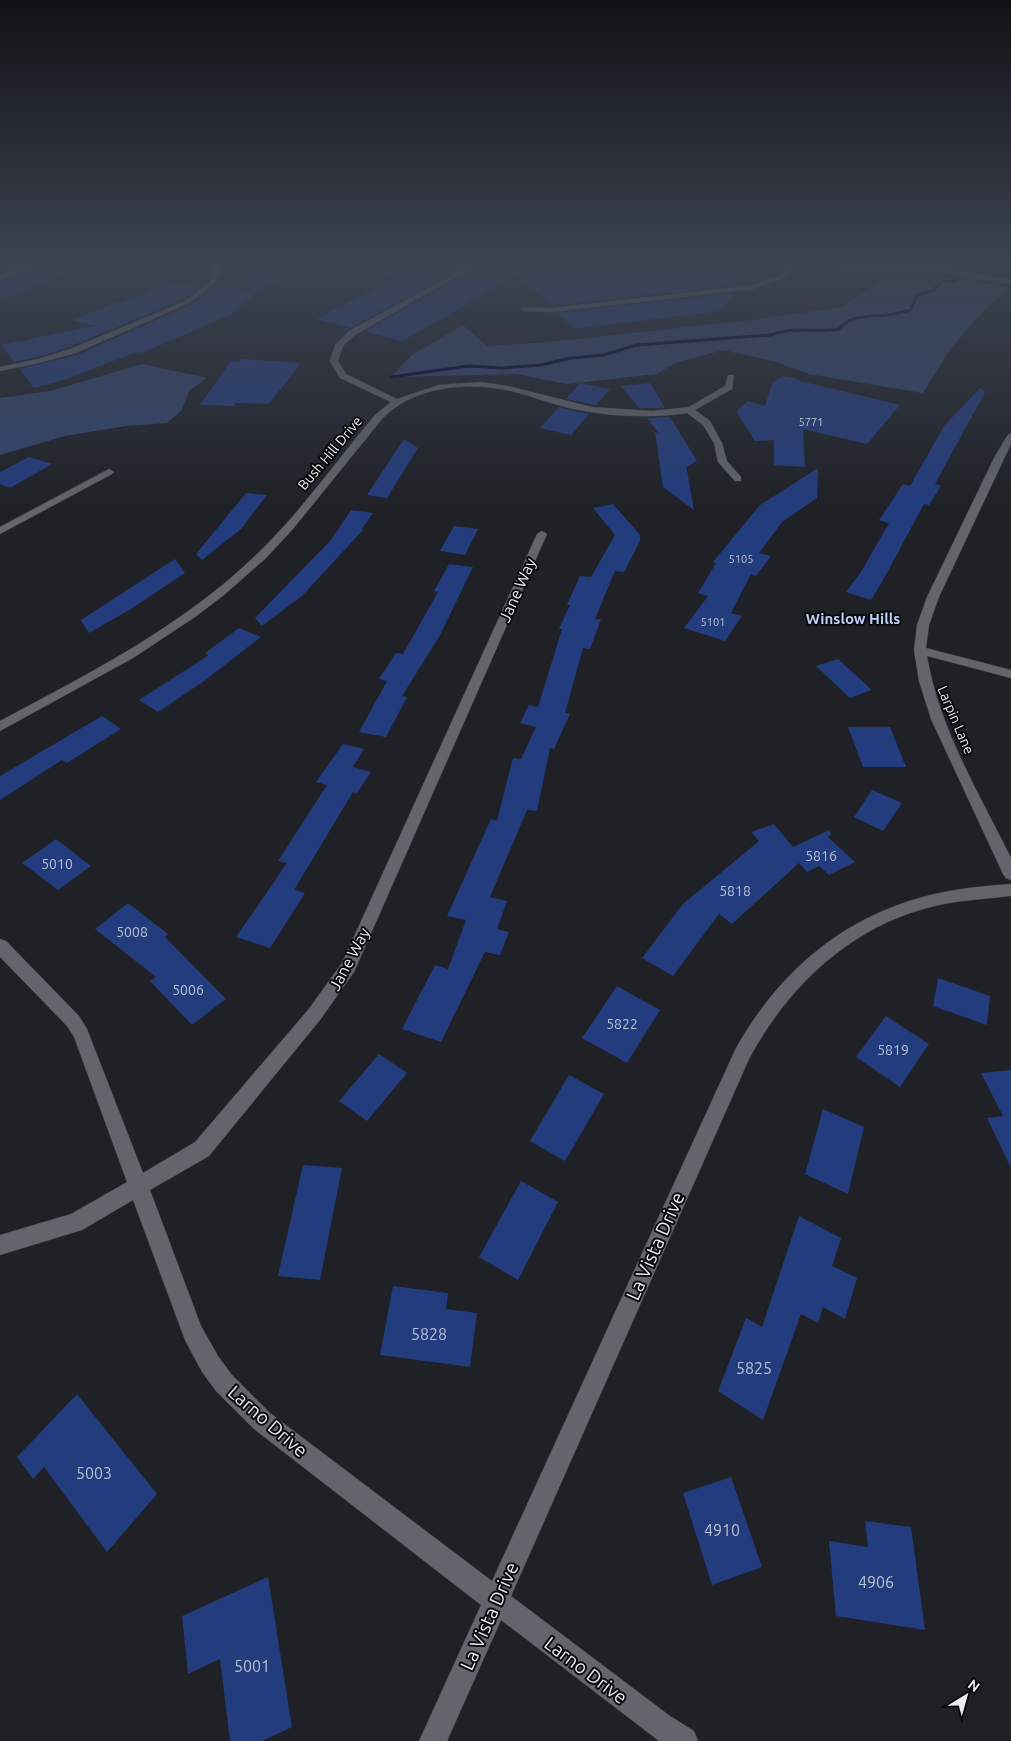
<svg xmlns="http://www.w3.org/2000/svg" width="1011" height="1741" font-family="Ubuntu,sans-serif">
<rect width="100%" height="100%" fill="#1f2126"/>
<path fill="#33456d" d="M887,275L943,276L1008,287L971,324L948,352L923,393L809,374L773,361L723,350L675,363L656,374L567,384L516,374L391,377L412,355L463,325L487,346L549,342L752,320L843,307Z
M142,364L207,378L189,391L182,410L167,423L126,426L65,436L0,455V398L50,391Z"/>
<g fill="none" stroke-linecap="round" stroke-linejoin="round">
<path stroke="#00002b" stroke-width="3" d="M391,377L468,366L503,368L541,365L571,358L604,355L636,345L771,335C792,326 816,333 839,329C851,314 870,317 887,315C895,314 903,312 911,310L917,295L934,290L941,282L957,281"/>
</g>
<path fill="#233c7d" d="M35,265H85L0,301V282Z
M274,265L281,284H267L230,315L142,353L136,352L67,379L34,388L20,369L77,355L190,305L214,287L252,290L245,267Z
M380,265H432L457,270L351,328L316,319L398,277L379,273Z
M505,265H607L614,270L623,265H763L745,284L552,306Z
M469,272L508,280L465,305H467L402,341L365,331Z
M160,282L202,286L184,299L69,347L38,357L14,362L1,345L94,326L72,320L118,302L122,303L140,296Z
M736,293L719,311L599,326L574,329L558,313Z
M243,359L301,363L269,404L236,403L234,406L200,405L231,361L237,362Z
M782,376L796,378V380L900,405L867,444L803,429L805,467L774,465V440L755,441L736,411L748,401L765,406L772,383Z
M580,383L610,389L596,405L566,399Z
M650,383L665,408H639L621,386Z
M980,388L985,392L935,484L941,486L929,505L924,504L882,582L871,600L846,592L861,572L889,523L879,520L903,484L910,486L944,426Z
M559,407L574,411L589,414L571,435L540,428Z
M670,417L697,461L687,467L686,465L694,510L663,487L655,432L659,433L647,418Z
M404,439L418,448L387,498L367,495Z
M29,457L52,464L10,488L0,484V472Z
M818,468L817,498L782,522L759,553L771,556L756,576L751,574L731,613L742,616L725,641L684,628L708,596L698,593L716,563L713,562L760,505Z
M246,493L267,495L241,529L202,560L196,554Z
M613,504L640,535V541L624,572L615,571L595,619H601L590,649L583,648L565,713L570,714L554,749L550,748L537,811L527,810L490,897L507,901L497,929L509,932L500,955L485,952L441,1042L402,1029L435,965L448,969L466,920L447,916L491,819L497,821L513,758L521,759L536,727L520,723L529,705L538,707L562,629H559L570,605H567L580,576L591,577L615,535L593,508Z
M351,510L373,513L362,529L363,530L302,596L262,626L255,618L331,540Z
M454,526L478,529L465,555L440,551Z
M175,559L185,573L131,609L89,633L81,620Z
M449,564L473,567L439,637L402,696L407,697L386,737L359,732L387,681L379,679L396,653L403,654L438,592L434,591Z
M239,628L261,637L204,681L158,712L139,700L209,655L205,653Z
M838,659L872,690L850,698L816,666Z
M102,716L121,729L67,763L62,760L0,800V776Z
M848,727H890L906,767H863Z
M343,744L364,749L353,767L371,772L357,793L353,792L294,890L305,893L270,948L236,937L287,863L278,861L327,785L316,782Z
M872,790L902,803L883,831L854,817Z
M774,824L793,847L829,830L831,834L828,837L855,862L829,875L819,866L807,872L799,863L732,924L719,914L673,976L642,958L683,904L759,841L751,832Z
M56,839L91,866L58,890L22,863Z
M128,903L168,934L165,937L226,999L192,1025L150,981L156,977L95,929Z
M938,978L990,996L987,1025L933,1006Z
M617,986L660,1010L627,1063L582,1038Z
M886,1016L929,1044L900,1087L856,1057Z
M379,1054L407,1073L367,1121L339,1101Z
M1011,1070V1168L987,1118L1003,1116L981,1073Z
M569,1075L604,1094L565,1161L530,1141Z
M823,1109L864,1127L848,1194L805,1174Z
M303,1165L342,1168L320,1280L278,1276Z
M521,1181L558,1202L518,1280L479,1257Z
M799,1216L841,1238L832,1266L857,1278L845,1319L823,1307L818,1323L801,1314L763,1420L718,1391L746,1318L762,1327Z
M393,1286L448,1293L446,1309L477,1313L470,1367L380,1355Z
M77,1394L157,1494L107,1552L44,1467L33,1479L17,1457Z
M731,1477L762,1567L712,1585L683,1493Z
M865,1521L911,1527L925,1630L836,1616L829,1541L868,1547Z
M268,1577L292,1727L262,1741H230L220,1659L188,1674L182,1616Z"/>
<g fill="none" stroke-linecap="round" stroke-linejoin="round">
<g stroke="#3a3c40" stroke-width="1">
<path id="minor" d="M25,265H33L0,280V276Z
M213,265H219L220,274L213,285L189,303L76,353L39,363L0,371V367L38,359L70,349L185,301L208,283L214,274Z
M470,265H477L355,335L343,346L338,361L346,374L397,399L438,385L481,382L508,386L592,407L652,411L689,407L725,386L728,375H734L732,389L695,410L710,421L722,443L727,461L741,477V481H735L718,462L714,443L703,425L687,413C653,418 618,417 584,411C559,407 535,397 511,391C468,381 413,386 382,419L293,529L266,558L224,595L195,617L133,658L0,731V721C90,673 183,626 257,554C301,512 336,461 375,415L391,402L340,378L330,361L335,345L349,331Z
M792,265H798L784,278L754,289L552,312L524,311L520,309L524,307L552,308L753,285L780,276Z
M824,265H917L1011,280V284L917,269H846Z
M1011,433V444L939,597L929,625L926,648L1011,670V678L927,656C939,728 979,793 1011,858V880L1006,878L1003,874L931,719L919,681L914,650L917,625L927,597L994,458L1007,436Z
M109,469L114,472L112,474L0,534V527Z
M542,531L547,534L354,972L320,1020L209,1156L150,1190L201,1326L218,1356L232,1375L270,1413L492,1581L736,1048C780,970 846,914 935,894C960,888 985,886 1011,884V896C985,899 960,900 935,906C852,925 788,986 749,1059L511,1596L670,1716L694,1731L698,1741H659L501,1620L447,1741H419L481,1605L254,1429L216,1391L202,1372L185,1340L133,1200L82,1230L0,1255V1235L71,1214L127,1182L74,1037L67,1026L0,957V939L6,941L79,1016L87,1029L143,1173L195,1142L308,1010L342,963L537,534Z"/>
</g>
<use href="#minor" fill="#62656b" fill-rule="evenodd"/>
</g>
<linearGradient id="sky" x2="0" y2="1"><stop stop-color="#111215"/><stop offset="0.52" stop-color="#3c4352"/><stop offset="1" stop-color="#3c4352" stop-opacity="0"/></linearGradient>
<rect width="1011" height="508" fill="url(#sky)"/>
<g text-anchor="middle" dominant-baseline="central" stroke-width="4" stroke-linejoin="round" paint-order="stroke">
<g font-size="11" fill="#b8c0d2">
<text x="811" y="422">5771</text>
<text x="741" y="559">5105</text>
<text x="713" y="622">5101</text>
</g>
<g font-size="14" fill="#eaecef" stroke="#0a0b0d">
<text transform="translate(330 453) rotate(-50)">Bush Hill Drive</text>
<text transform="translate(956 720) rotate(67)">Larpin Lane</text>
</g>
<g font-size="14" fill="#b8c0d2">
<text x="821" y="856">5816</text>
<text x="57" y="864">5010</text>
<text x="735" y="891">5818</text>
<text x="132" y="932">5008</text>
<text x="188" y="990">5006</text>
<text x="622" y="1024">5822</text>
<text x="893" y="1050">5819</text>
</g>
<g font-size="15" font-weight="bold" fill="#bdd0f8" stroke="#0a0b0d">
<text x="853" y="618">Winslow Hills</text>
</g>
<g font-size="16" fill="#eaecef" stroke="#0a0b0d">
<text transform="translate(517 590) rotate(-66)">Jane Way</text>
<text transform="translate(349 959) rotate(-62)">Jane Way</text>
</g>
<g font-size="16" fill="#b8c0d2">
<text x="429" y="1334">5828</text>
<text x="754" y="1368">5825</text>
<text x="94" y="1473">5003</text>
<text x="722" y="1530">4910</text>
<text x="876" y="1582">4906</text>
<text x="252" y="1666">5001</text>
</g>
<g font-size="19" fill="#eaecef" stroke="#0a0b0d">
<text transform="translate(655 1246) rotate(-66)">La Vista Drive</text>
<text transform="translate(268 1421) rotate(41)">Larno Drive</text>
<text transform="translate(489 1616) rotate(-66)">La Vista Drive</text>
<text transform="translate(586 1670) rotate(37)">Larno Drive</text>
</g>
</g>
<g transform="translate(966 1696) rotate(37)" stroke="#0a0b0d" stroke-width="4" paint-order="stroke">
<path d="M0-4L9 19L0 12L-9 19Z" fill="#eaecef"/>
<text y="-8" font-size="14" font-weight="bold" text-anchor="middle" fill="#eaecef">N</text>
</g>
</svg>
